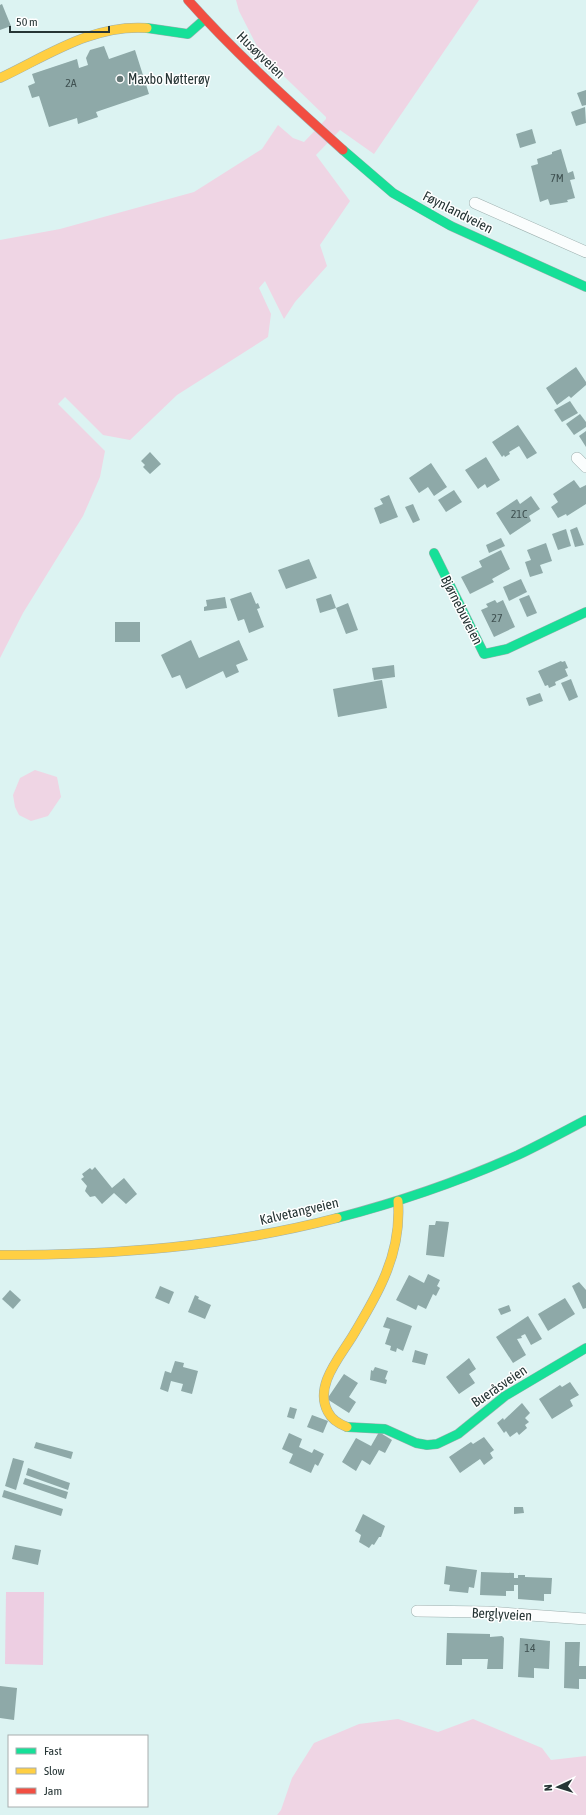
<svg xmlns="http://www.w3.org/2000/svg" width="586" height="1815" font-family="'Asap Condensed',sans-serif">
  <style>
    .green { fill: #edcee2 }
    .water { fill: #efd5e4 }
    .building { fill: #8ea9a8 }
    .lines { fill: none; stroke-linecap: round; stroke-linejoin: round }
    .street-casing { stroke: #9dafae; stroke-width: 12 }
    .fast-casing { stroke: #9dafae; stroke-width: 10 }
    .slow-casing { stroke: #9dafae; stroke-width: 10 }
    .jam-casing { stroke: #9dafae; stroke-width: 10 }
    .street { stroke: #fafdfd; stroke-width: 11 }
    .fast { stroke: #16e098; stroke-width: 9 }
    .slow { stroke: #ffcf43; stroke-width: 9 }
    .jam { stroke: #f24e42; stroke-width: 9 }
    .poi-dot { fill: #667877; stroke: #fff; stroke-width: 1.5 }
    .labels { text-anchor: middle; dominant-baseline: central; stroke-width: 3; stroke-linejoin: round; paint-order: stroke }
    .number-label { font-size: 12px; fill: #405252 }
    .street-label { font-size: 14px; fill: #263535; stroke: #fff }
    .poi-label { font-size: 14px; fill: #263535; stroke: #fff; text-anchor: start }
  </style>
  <rect width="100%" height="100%" fill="#dcf3f2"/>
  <!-- green -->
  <polygon class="green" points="6,1592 44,1592 43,1665 5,1664"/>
  <!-- water -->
  <g class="water">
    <polygon points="236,0 479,0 374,154 340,130 316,155 350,201 320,245 327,266 295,302 284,319 265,281 259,288 271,314 268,337 177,395 130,440 103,435 65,397 58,404 105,451 100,477 83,516 23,613 0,658 0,240 60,229 194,192 262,149 278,125 293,138 304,142 326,119 326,117 261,54 239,11"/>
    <polygon points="35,770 57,777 61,797 48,816 31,821 19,815 15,807 13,795 20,778"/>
    <polygon points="398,1719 438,1732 473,1719 542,1748 551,1760 586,1756 586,1815 277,1815 281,1810 292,1778 314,1743 359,1724"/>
  </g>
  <!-- building -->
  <g class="building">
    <polygon points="2,4 11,26 0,30 0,5"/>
    <polygon points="104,46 109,59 135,50 149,94 96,112 98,117 78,124 77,118 49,127 39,96 32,98 28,86 35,83 32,74 77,59 79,68 88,65 86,58 90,50"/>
    <polygon points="586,90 586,105 582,106 577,93"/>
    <polygon points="585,107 586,123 576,126 571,112"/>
    <polygon points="532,129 536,143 520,148 516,134"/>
    <polygon points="561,149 568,173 573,171 575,179 570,180 575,198 567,200 568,202 550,205 548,199 540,202 531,166 538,164 537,159 552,154 552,152"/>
    <polygon points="576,367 586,382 586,385 571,398 569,396 557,405 546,388"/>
    <polygon points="570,401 578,413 562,422 554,410"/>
    <polygon points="580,414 586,422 586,427 574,435 566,424"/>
    <polygon points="518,425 537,453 527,459 519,446 509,452 510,454 505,457 504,455 502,457 492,442"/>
    <polygon points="586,431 586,447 579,436"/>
    <polygon points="150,452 161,464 150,474 143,467 145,465 141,461"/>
    <polygon points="486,457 500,480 487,488 485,484 478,489 465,470"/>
    <polygon points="431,463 447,487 434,496 428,487 419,493 409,478"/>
    <polygon points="574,480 580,488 586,485 586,504 567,516 566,514 558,518 551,507 558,502 553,494"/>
    <polygon points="454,490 462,502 446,512 438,500"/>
    <polygon points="389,495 398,517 380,524 374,508 383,504 380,499"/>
    <polygon points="531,496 540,509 529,516 531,521 510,535 496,513 517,499 520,504"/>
    <polygon points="413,504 420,520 413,523 405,507"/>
    <polygon points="577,527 584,545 575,547 570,530"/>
    <polygon points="566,529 571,546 558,550 552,534"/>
    <polygon points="501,538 505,546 489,553 486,545"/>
    <polygon points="546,543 552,561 540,565 543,573 530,577 525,562 531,560 527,550"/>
    <polygon points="501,550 510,569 492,579 494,582 470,594 461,577 482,567 479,561"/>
    <polygon points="309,559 317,578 286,589 278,570"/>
    <polygon points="521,579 527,592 509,601 503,587"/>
    <polygon points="251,592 256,604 258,603 260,608 257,609 264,627 249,633 244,619 238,621 230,599"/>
    <polygon points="331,594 336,608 320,613 316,599"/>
    <polygon points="529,595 537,613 527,617 519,599"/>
    <polygon points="225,597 227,608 204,611 204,607 207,606 206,600"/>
    <polygon points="495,600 497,603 503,600 515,627 494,637 481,610 488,607 486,604"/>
    <polygon points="348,603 358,630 346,634 336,608"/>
    <rect x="115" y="622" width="25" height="20"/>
    <polygon points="191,640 199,658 239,640 248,660 236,665 239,672 226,678 223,671 186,689 180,675 172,678 161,655"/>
    <polygon points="561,661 562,662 565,661 568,668 565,669 568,676 555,682 556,685 549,688 548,685 545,686 538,671"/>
    <polygon points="394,665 395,677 374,680 372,668"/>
    <polygon points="571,679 578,697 569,701 561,683"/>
    <polygon points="382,680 387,708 338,717 333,689"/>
    <polygon points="540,693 543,701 529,706 526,698"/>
    <polygon points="95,1167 112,1188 124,1178 137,1194 126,1204 114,1193 102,1204 95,1196 90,1197 85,1191 87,1186 81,1179 84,1177 82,1174 90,1168 92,1170"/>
    <polygon points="436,1221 449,1222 444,1257 426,1255 429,1225 435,1225"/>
    <polygon points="428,1274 440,1280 437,1286 440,1288 436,1296 433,1294 426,1309 418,1305 416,1310 396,1300 409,1275 424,1283"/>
    <polygon points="579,1282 586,1290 586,1308 583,1309 572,1286"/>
    <polygon points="160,1286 174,1292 169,1304 155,1298"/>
    <polygon points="10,1290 21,1300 13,1309 2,1299"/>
    <polygon points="195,1295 199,1297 198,1299 211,1305 205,1319 188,1312"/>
    <polygon points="565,1298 575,1314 548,1331 538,1314"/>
    <polygon points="509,1305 511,1311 501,1315 498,1309"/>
    <polygon points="528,1316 542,1339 531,1345 525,1334 521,1336 522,1338 517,1339 526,1355 513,1363 496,1337"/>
    <polygon points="387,1317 412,1326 403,1351 397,1348 396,1352 390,1350 391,1346 385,1344 390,1329 383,1327"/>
    <polygon points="415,1350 428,1354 425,1365 412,1362"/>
    <polygon points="469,1358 476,1369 469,1374 475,1383 459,1394 446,1377"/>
    <polygon points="175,1361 184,1363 183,1367 198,1371 192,1394 181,1391 183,1384 171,1381 168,1392 160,1389 165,1371 171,1373"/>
    <polygon points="375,1367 388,1371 385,1379 387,1380 386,1384 370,1380 371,1370 373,1371"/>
    <polygon points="344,1374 358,1383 349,1397 356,1402 349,1413 327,1399"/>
    <polygon points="570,1382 579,1395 570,1400 573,1406 552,1419 539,1399 560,1385 562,1387"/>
    <polygon points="522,1403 530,1413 525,1418 529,1422 525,1425 527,1428 519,1435 517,1432 510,1437 506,1431 504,1433 497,1423 503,1418 504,1420"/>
    <polygon points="290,1407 297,1409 294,1419 287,1417"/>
    <polygon points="312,1415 328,1421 323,1433 307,1427"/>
    <polygon points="379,1432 392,1440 385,1453 379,1450 370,1465 362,1460 356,1471 342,1462 356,1438 371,1446"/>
    <polygon points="289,1433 302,1439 299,1447 312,1453 314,1449 324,1454 318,1466 315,1464 311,1473 289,1463 293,1454 282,1449"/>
    <polygon points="484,1437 494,1450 490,1453 493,1458 484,1465 480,1459 460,1473 449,1457 471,1442 473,1444"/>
    <polygon points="36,1442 73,1452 71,1459 34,1448"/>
    <polygon points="13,1458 24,1461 16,1490 5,1486"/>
    <polygon points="28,1468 70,1483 68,1490 26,1475"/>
    <polygon points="25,1478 68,1492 66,1499 23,1484"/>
    <polygon points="4,1490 63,1509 61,1516 2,1497"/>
    <polygon points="514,1507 523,1507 524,1513 514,1514"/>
    <polygon points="363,1514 385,1526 381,1537 379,1537 374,1545 372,1544 369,1548 359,1542 361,1535 355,1531"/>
    <polygon points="15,1545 41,1550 38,1565 12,1559"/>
    <polygon points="446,1566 477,1570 474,1588 469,1587 468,1593 449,1591 450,1585 444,1584"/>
    <polygon points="481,1572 514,1573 514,1578 518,1578 518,1575 525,1575 525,1577 552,1578 551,1594 544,1594 544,1601 518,1599 518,1585 514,1585 514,1591 506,1591 506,1596 480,1595"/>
    <polygon points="447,1633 490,1634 490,1637 502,1636 504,1638 503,1669 487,1669 488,1659 462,1659 462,1665 446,1665"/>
    <polygon points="520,1638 550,1641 549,1669 534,1668 534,1678 518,1677"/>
    <polygon points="565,1642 580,1642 579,1666 586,1666 586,1679 579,1679 579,1689 564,1688"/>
    <polygon points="0,1686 17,1688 14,1720 0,1718"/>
  </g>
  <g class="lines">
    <defs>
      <g id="street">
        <polyline points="475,203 586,252"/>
        <polyline points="577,458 586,467"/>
        <polyline points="417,1611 487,1612 586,1619"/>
      </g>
      <g id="fast">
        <polyline points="147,28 188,34 205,19"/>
        <polyline points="343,150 393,193 451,226 586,287"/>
        <polyline points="434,553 484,654 507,649 586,612"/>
        <path d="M337,1218c62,-16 123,-37 181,-63 23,-11 45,-23 68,-35"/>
        <polyline points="347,1427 385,1429 416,1443 427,1445 437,1444 458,1434 505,1396 586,1348"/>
      </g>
      <g id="slow">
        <path d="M0,78c47,-22 92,-54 147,-50"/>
        <path d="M0,1255c115,0 225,-8 337,-37"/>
        <path d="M347,1427c-8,-3 -15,-7 -19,-15 -15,-27 14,-57 27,-80 10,-17 21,-35 29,-54 11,-25 16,-50 14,-77"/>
      </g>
      <path id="jam" d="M188,0c48,54 102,102 155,150"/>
    </defs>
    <!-- street casing -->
    <use href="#street" class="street-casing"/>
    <!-- fast casing -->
    <use href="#fast" class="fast-casing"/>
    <!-- slow casing -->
    <use href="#slow" class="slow-casing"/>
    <!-- jam casing -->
    <use href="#jam" class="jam-casing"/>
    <!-- street -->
    <use href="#street" class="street"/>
    <!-- fast -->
    <use href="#fast" class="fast"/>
    <!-- slow -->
    <use href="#slow" class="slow"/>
    <!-- jam -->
    <use href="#jam" class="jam"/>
  </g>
  <!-- markers -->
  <circle class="poi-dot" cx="120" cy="79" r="4"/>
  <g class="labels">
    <!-- number labels -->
    <g class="number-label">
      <text x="71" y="83">2A</text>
      <text x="557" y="178">7M</text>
      <text x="519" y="514">21C</text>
      <text x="497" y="618">27</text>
      <text x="530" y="1648">14</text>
    </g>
    <!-- street labels -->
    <g class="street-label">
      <text transform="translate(261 55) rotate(44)">Husøyveien</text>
      <text transform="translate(458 212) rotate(27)">Føynlandveien</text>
      <text transform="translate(462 610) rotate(63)">Bjørnebuveien</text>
      <text transform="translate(299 1211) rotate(-13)">Kalvetangveien</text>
      <text transform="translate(499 1386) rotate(-34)">Bueråsveien</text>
      <text transform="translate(502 1614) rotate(3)">Berglyveien</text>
    </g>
    <!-- poi labels -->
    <g class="poi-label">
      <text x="128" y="79">Maxbo Nøtterøy</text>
    </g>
  </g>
  <!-- legend -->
  <rect x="8" y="1735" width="140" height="72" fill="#ffffff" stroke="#a8aeae"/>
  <rect x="16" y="1748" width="20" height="6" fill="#16e098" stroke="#a8aeae"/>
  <text x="44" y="1755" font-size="12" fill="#263535">Fast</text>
  <rect x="16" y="1768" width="20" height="6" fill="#ffcf43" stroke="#a8aeae"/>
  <text x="44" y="1775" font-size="12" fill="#263535">Slow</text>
  <rect x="16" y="1788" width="20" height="6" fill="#f24e42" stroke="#a8aeae"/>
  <text x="44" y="1795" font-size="12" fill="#263535">Jam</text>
  <!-- north arrow -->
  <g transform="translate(558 1787) rotate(266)" stroke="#ffffff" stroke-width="3" paint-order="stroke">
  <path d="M0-3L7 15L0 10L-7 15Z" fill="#263535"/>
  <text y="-6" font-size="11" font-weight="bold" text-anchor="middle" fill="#263535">N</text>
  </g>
  <!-- scale -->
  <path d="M10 26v6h99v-6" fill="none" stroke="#263535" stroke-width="2"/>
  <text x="16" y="26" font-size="12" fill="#263535" stroke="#ffffff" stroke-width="3" paint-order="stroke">50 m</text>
</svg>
